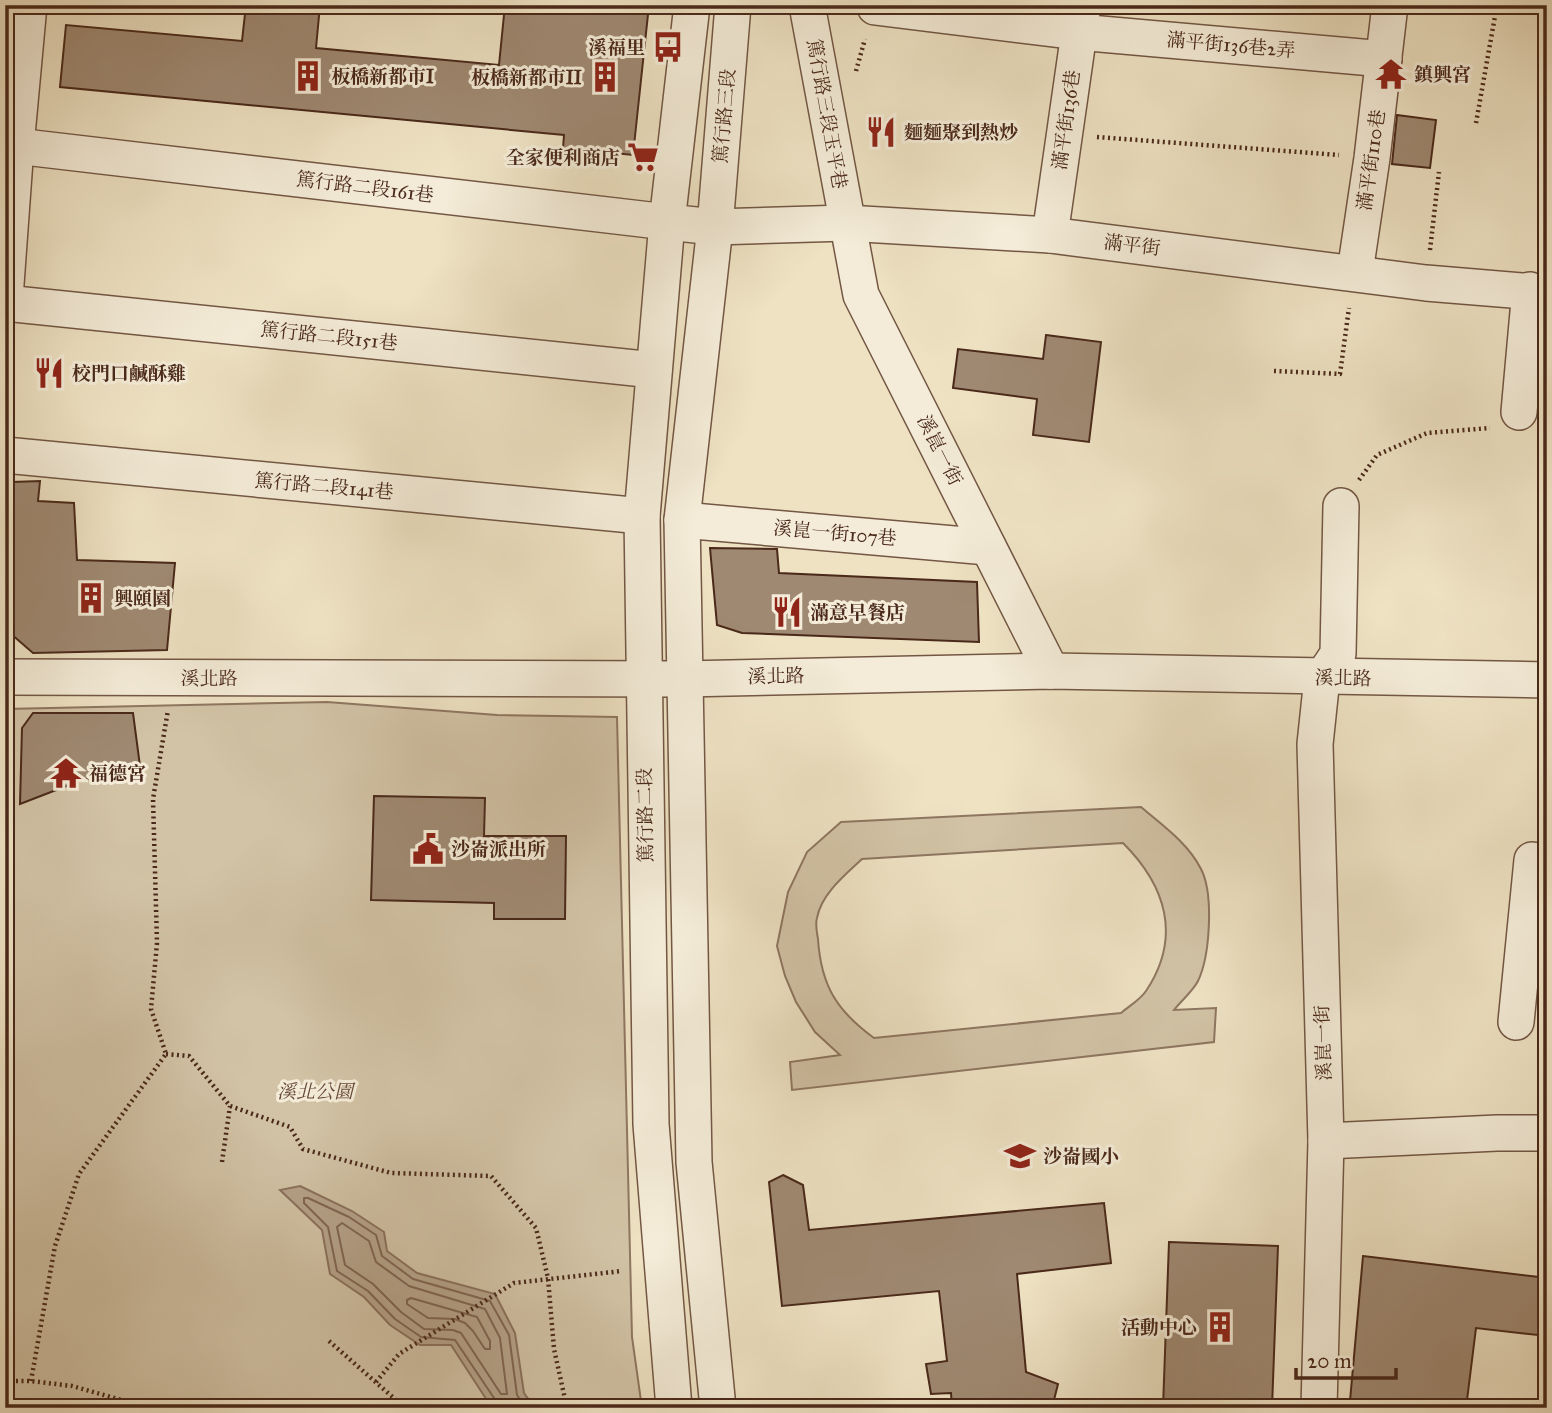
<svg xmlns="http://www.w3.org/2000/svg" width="1552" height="1413" font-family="'IM FELL Great Primer','Noto Serif TC',serif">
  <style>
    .green { fill: #d2c3a6; stroke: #8e7660; stroke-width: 2; fill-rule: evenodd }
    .water { fill: #b6a38a; stroke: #8b725d; stroke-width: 2 }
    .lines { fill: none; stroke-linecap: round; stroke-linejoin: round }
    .shore { stroke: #806652; stroke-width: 2 }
    .building { fill: #9f8972; stroke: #4a291a; stroke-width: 2 }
    .minor-casing { stroke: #735744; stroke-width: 38 }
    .path { stroke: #4a291a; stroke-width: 4.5; stroke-dasharray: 2 3.5; stroke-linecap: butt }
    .minor { stroke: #f4ecd8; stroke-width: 35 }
    .labels { text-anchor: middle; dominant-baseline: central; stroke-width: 6; stroke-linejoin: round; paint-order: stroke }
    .street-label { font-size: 19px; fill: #4a291a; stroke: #f4ecd8 }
    .poi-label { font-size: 19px; font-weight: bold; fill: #4a291a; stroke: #f4ecd8; text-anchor: start }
    .park-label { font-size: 19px; font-style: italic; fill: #654836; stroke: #f4ecd8 }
  </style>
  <rect width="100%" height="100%" fill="#eee2c3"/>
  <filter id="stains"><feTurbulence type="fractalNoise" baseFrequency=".00286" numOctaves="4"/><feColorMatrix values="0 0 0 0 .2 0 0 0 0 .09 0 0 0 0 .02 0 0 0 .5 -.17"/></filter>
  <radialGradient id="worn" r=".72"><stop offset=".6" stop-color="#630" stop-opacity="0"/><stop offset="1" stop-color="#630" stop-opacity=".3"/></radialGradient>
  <!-- green -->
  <g class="green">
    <polygon points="327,702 497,715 617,717 632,1337 642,1408 5,1408 5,709"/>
    <path d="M1141,807c21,18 47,36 60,62 13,25 9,87 -3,112 -5,10 -17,20 -24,29l42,-2 -2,34 -422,48 -2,-28 50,-7 -25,-23 -19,-30 -11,-26 -8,-30 11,-54 19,-40 34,-30zM1123,843c43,43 59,94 23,148 -6,9 -17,15 -25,22l-247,25c-37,-27 -53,-52 -56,-99 -1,-6 -3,-15 -1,-21 4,-24 29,-44 45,-59z"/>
  </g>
  <!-- water -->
  <polygon class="water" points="300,1186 352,1211 384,1232 387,1251 417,1273 495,1294 515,1333 524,1393 535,1408 492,1408 451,1345 420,1345 390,1325 364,1297 330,1274 322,1230 280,1190"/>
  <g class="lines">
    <!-- shore -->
    <g class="shore">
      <polygon points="342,1223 369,1241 376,1262 409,1286 485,1309 500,1338 507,1394 501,1394 461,1333 453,1330 424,1329 401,1312 373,1284 345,1265 337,1227"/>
      <polygon points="411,1298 477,1317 490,1341 490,1349 485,1349 473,1331 465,1323 455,1319 428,1318 407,1304 407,1300"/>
      <polyline points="497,1408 496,1401 455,1340 421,1337 395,1319 368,1291 337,1271 328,1227 304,1203 304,1198 308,1198 349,1217 376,1235 382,1256 413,1279 490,1301 509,1335 517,1395 526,1408"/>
    </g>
  </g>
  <!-- building -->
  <g class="building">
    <polygon points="246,5 320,5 316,48 499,65 505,5 649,5 633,155 563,148 564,135 60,87 66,25 242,41"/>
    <polygon points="1397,115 1436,120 1430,168 1392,164"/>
    <polygon points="1046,335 1101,342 1089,442 1033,435 1037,399 953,388 958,349 1043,359"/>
    <polygon points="40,481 38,501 74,503 77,560 175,563 167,650 33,653 10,633 12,482"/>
    <polygon points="710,548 777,549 779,573 977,582 979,642 742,633 717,625"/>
    <polygon points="33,713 133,713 140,766 82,780 20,804 22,728"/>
    <polygon points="374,796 485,798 484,836 566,836 565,919 494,919 494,903 371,900"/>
    <polygon points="783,1175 803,1185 809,1230 1104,1203 1111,1263 1017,1274 1026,1372 1058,1384 1054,1400 1042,1408 952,1408 951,1393 931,1394 926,1364 947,1361 939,1291 782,1306 769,1182"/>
    <polygon points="1169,1242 1278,1246 1272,1408 1163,1408"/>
    <polygon points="1363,1256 1547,1278 1547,1336 1476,1328 1466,1408 1427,1408 1350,1401"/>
  </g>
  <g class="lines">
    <defs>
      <g id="minor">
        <polyline points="807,5 861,295 1051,671"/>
        <polyline points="875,7 1078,32 1384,59"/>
        <polyline points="16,146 667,222 715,227 846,223 1050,235 1426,283 1547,293"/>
        <polyline points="1050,235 1083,5"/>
        <polyline points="1355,272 1372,158 1390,5"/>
        <polyline points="5,298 16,146 29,5"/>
        <polyline points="5,303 654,370"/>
        <polyline points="1519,412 1530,290"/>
        <polyline points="5,455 642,516"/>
        <polyline points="682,520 988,547"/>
        <polyline points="5,677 684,679 1051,671 1547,680"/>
        <polyline points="1516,1022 1532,860 1547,862"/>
        <polyline points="1326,1141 1497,1133 1547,1133"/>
        <polyline points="674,1408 651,1124 642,516 667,222 692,5"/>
        <polyline points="718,1408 694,1162 682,520 715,227 733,5"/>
        <polyline points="1319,1408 1326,1141 1315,744 1322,678 1338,654 1341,506"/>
      </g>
    </defs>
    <!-- minor casing -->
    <use href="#minor" class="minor-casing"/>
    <!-- path -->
    <g class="path">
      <polyline points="1544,5 1547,6"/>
      <polyline points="856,71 865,39"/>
      <polyline points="1476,123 1497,5"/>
      <polyline points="1097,137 1339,155"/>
      <polyline points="1430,250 1439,172"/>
      <polyline points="1274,371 1340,374 1349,308"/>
      <polyline points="1359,480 1377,455 1427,433 1490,428"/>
      <polyline points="166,1054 189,1056 230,1106 290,1127 303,1149 391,1173 491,1176 536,1228 548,1278 554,1349 567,1408"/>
      <polyline points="222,1162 230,1106"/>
      <polyline points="329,1341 405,1408"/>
      <polyline points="5,1381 31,1381 72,1386 150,1408"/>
      <polyline points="31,1381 55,1246 79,1174 166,1054 151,1009 157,943 153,799 168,710"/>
      <polyline points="376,1382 399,1354 514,1283 622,1271"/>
    </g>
    <!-- minor -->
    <use href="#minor" class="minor"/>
  </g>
  <!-- icons -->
  <defs>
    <symbol id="bus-bare" viewBox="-9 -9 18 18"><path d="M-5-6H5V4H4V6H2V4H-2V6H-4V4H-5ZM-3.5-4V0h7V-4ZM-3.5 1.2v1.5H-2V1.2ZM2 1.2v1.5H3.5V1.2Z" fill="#8f2418" stroke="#f4ecd8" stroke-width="2.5" paint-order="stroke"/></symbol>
    <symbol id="temple-bare" viewBox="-9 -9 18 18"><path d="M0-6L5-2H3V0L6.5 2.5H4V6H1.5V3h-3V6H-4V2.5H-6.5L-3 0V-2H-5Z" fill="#8f2418" stroke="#f4ecd8" stroke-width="2.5" paint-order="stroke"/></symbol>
    <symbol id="building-bare" viewBox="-9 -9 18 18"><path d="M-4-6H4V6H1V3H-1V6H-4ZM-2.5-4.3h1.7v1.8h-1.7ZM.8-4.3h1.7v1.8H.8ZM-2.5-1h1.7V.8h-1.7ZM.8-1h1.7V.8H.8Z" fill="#8f2418" stroke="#f4ecd8" stroke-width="2.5" paint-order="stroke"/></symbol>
    <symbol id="restaurant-bare" viewBox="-9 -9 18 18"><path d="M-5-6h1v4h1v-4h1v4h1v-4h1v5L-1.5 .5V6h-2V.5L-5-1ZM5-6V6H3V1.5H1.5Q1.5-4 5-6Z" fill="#8f2418" stroke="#f4ecd8" stroke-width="2.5" paint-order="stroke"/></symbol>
    <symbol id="supermarket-bare" viewBox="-9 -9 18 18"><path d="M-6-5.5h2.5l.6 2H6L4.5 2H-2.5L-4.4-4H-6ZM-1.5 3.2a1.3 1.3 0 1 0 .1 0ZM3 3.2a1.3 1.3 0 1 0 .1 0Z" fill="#8f2418" stroke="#f4ecd8" stroke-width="2.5" paint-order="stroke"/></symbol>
    <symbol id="civic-bare" viewBox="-9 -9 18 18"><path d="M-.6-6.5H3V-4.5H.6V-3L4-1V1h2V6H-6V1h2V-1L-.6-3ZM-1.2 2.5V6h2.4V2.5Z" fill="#8f2418" stroke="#f4ecd8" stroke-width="2.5" paint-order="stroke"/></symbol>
    <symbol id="school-bare" viewBox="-9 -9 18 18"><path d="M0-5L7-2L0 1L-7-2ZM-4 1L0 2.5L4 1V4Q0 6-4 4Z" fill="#8f2418" stroke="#f4ecd8" stroke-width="2.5" paint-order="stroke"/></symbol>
  </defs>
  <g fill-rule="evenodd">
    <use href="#bus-bare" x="646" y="25" width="44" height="44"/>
    <use href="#temple-bare" x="1369" y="52" width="44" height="44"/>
    <use href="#building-bare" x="286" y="54" width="44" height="44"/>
    <use href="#building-bare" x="583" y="55" width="44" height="44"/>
    <use href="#restaurant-bare" x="859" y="110" width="44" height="44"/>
    <use href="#supermarket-bare" x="621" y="135" width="44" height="44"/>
    <use href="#restaurant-bare" x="27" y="351" width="44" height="44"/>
    <use href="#building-bare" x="69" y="576" width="44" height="44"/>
    <use href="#restaurant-bare" x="765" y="590" width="44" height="44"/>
    <use href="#temple-bare" x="44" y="751" width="44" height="44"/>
    <use href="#civic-bare" x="406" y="827" width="44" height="44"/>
    <use href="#school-bare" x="998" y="1134" width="44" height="44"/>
    <use href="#building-bare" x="1198" y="1305" width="44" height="44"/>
  </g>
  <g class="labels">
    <!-- street labels -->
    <g class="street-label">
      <text transform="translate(1231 45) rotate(5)">滿平街136巷2弄</text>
      <text transform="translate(827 114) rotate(80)">篤行路三段玉平巷</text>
      <text transform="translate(724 116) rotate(-85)">篤行路三段</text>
      <text transform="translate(1066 120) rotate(-82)">滿平街136巷</text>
      <text transform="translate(1371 160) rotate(-82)">滿平街110巷</text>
      <text transform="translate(365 187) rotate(7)">篤行路二段161巷</text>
      <text transform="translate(1132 245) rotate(7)">滿平街</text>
      <text transform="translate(329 336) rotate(6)">篤行路二段151巷</text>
      <text transform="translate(940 450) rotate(63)">溪崑一街</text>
      <text transform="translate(324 486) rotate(5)">篤行路二段141巷</text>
      <text transform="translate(835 533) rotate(5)">溪崑一街107巷</text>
      <text transform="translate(776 676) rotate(-1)">溪北路</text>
      <text x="209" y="678">溪北路</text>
      <text transform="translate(1343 678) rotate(1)">溪北路</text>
      <text transform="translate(645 815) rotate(-91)">篤行路二段</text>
      <text transform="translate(1323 1043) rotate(-92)">溪崑一街</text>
    </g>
    <!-- poi labels -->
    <g class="poi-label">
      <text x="645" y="47" text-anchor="end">溪福里</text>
      <text x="1414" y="74">鎮興宮</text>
      <text x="331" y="76">板橋新都市I</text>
      <text x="582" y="77" text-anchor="end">板橋新都市II</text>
      <text x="904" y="132">麵麵聚到熱炒</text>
      <text x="620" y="157" text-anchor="end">全家便利商店</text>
      <text x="72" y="373">校門口鹹酥雞</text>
      <text x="114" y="598">興頤園</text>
      <text x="810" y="612">滿意早餐店</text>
      <text x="89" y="773">福德宮</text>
      <text x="451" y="849">沙崙派出所</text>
      <text x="1043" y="1156">沙崙國小</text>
      <text x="1197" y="1327" text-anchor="end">活動中心</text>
    </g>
    <!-- park labels -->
    <g class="park-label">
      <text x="315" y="1091">溪北公園</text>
    </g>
  </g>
  <!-- margin -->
  <rect width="1552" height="1413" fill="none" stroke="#eee2c3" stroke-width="28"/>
  <rect x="7" y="7" width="1538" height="1399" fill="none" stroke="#4a291a" stroke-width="3.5"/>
  <rect x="14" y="14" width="1524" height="1385" fill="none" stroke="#4a291a" stroke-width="2"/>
  <!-- scale -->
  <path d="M1296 1368v10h100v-10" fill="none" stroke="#4a291a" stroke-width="3.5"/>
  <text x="1307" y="1368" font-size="21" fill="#4a291a" stroke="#f4ecd8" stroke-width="5" paint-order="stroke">20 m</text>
  <rect width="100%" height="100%" filter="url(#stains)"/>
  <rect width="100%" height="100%" fill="url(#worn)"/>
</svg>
